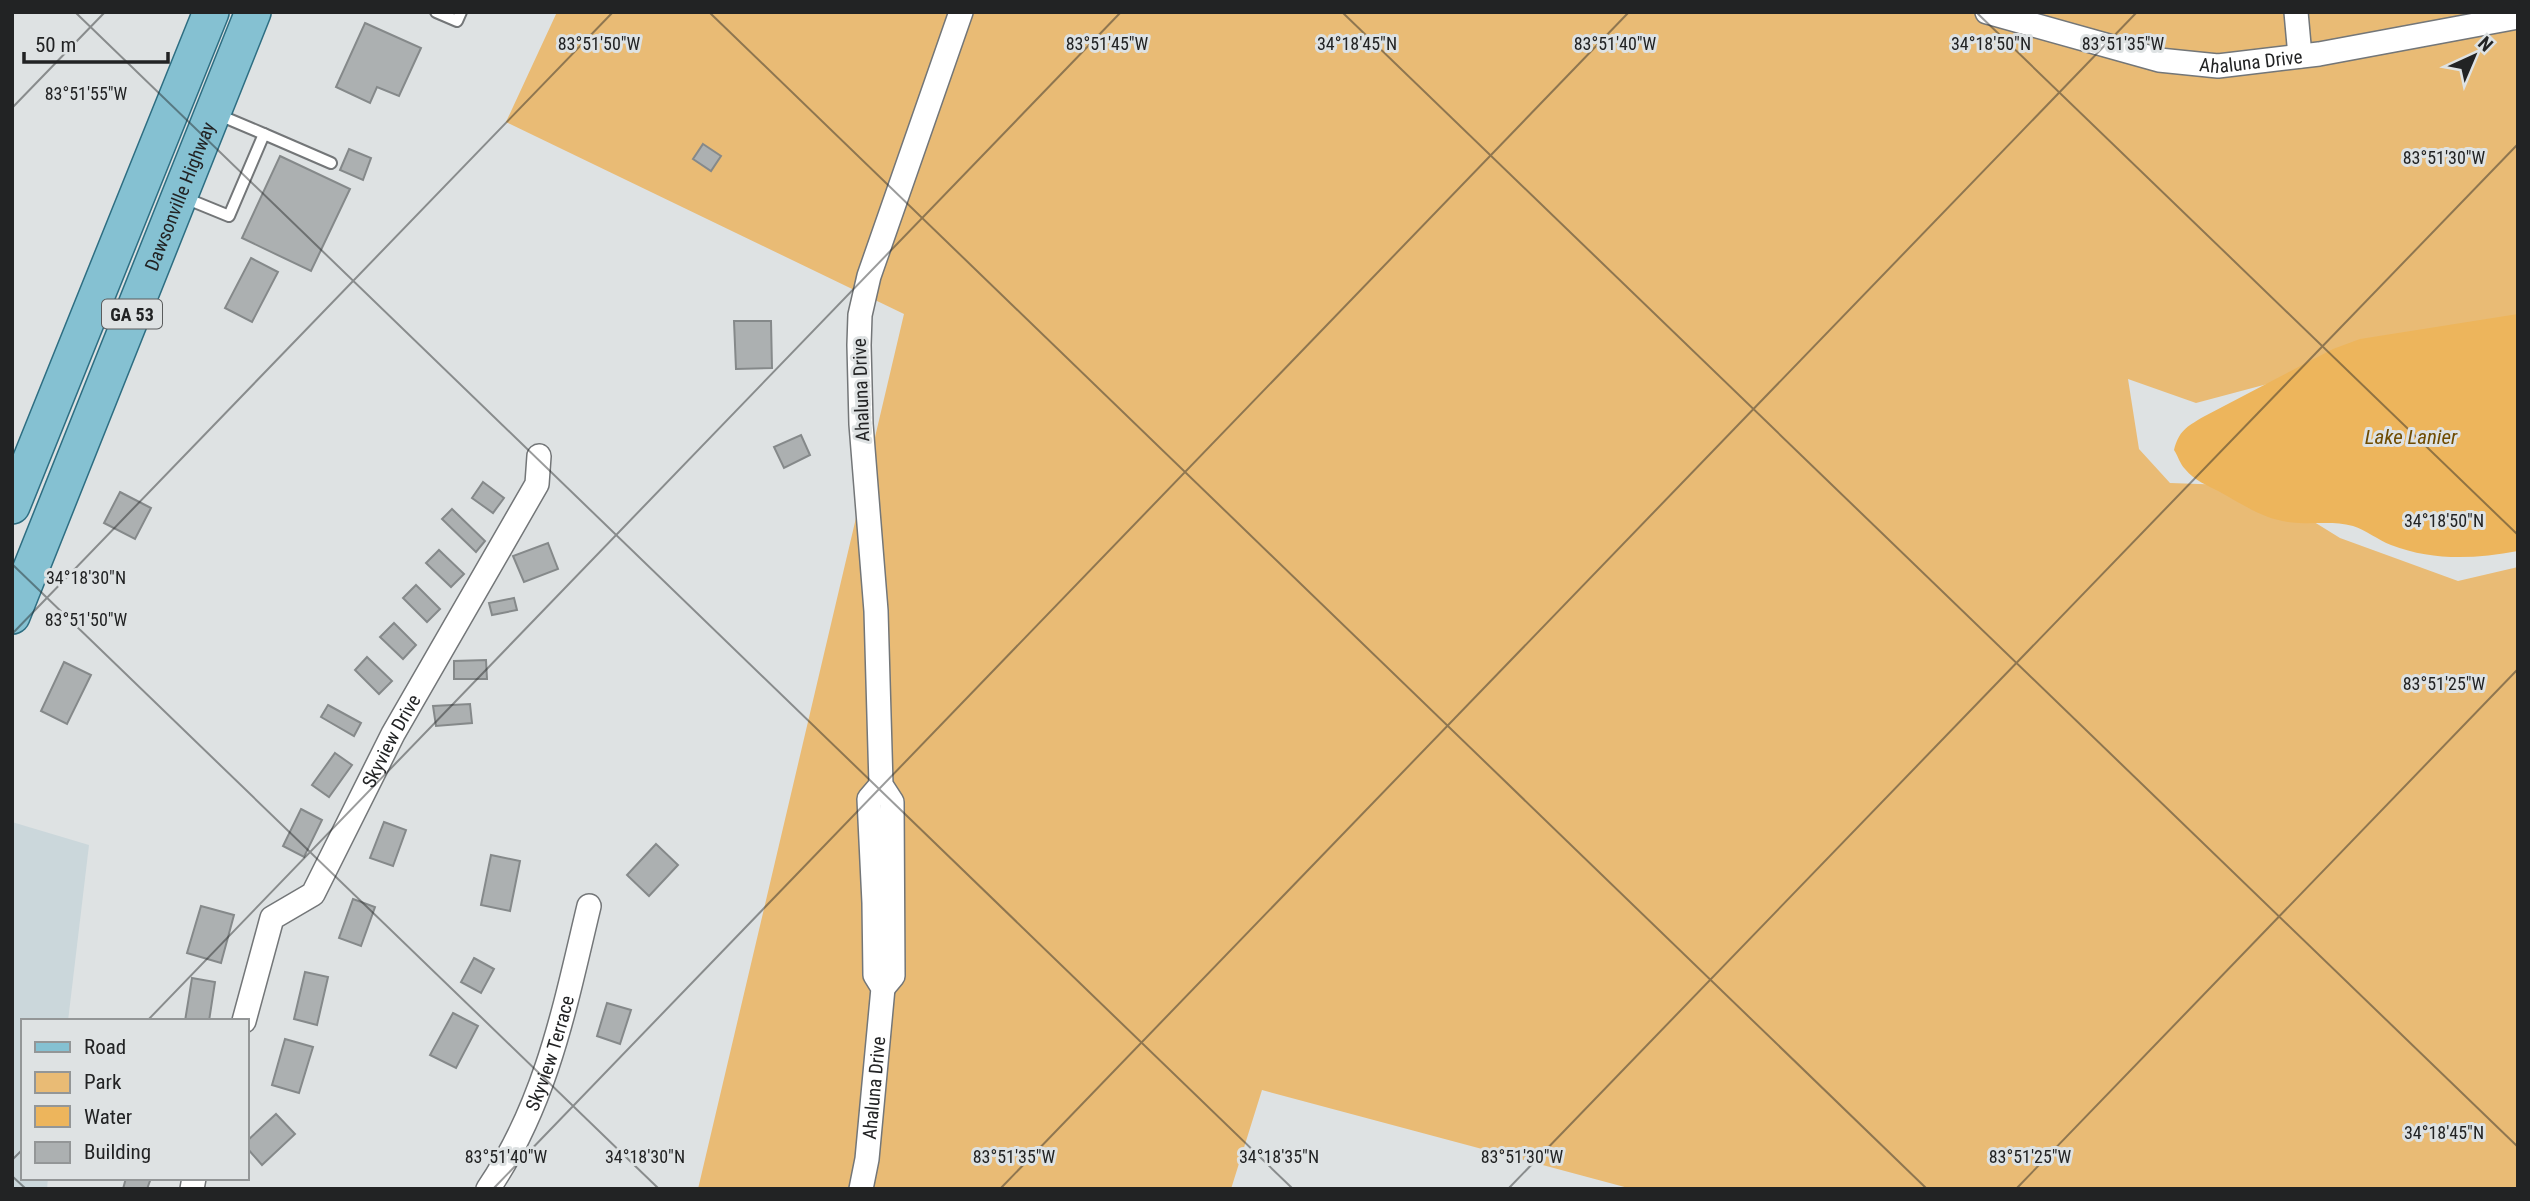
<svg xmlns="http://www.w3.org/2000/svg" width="2530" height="1201" font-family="'Roboto Condensed',sans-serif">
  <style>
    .built { fill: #cbd7db }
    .green { fill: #e9bb75 }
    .water { fill: #edb55c }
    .building { fill: #acb0b1; stroke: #85898a; stroke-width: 2 }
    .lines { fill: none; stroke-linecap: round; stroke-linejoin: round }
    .lane-casing { stroke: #737678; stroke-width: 14 }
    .street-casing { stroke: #737678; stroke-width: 26 }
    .primary-casing { stroke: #2e6e82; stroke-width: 38 }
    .lane { stroke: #fff; stroke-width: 10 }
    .street { stroke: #fff; stroke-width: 23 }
    .primary { stroke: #85c1d2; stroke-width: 35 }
    .ticks { fill: none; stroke: #222324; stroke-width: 2; stroke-opacity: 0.45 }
    .labels { text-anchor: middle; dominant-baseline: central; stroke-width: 6; stroke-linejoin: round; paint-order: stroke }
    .shield { fill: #dee2e3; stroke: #5a5c5d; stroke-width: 2 }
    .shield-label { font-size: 18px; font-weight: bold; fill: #222324 }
    .street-label { font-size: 19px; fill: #222324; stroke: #dee2e3 }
    .water-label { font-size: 21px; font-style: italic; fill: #6f4b00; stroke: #dee2e3 }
    .ticks-label { font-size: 18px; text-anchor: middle; fill: #222324; stroke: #dee2e3; stroke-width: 6; stroke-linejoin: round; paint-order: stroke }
  </style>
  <rect width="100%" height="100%" fill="#dee2e3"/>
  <!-- built -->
  <polygon class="built" points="12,822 89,845 68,1021 23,1021 23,1178 48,1178 47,1189 12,1189"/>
  <!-- green -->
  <polygon class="green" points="557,12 2518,12 2518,317 2196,403 2128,379 2139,449 2170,483 2256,486 2340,538 2458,581 2518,567 2518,1189 1632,1189 1262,1090 1231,1189 698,1189 904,314 506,122"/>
  <!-- water -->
  <path class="water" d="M2518,314v237c-44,8 -85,10 -127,-6 -13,-5 -25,-15 -38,-19 -19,-5 -35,-2 -54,-3 -31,-1 -52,-16 -79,-31 -13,-7 -25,-11 -35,-23 -5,-5 -7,-13 -11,-19 5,-19 12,-23 29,-33l130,-68 27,-10z"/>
  <!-- building -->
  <g class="building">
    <polygon points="365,23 421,48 399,96 377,87 370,103 336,87"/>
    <polygon points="703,144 721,156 711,171 693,159"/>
    <polygon points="349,149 371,158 363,180 340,170"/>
    <polygon points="280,156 350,189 311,271 242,238"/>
    <polygon points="251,258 278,272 252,322 225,308"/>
    <polygon points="734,321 771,321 772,368 736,369"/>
    <polygon points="801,435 810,455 784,468 774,447"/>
    <polygon points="483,482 504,498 493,513 472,498"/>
    <polygon points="120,492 151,508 135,539 104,523"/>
    <polygon points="452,509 485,541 476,552 442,519"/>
    <polygon points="548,543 558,569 524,582 513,556"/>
    <polygon points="439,550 464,574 451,587 426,563"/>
    <polygon points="416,585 440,609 427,622 403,598"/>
    <polygon points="514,598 517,610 492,615 489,603"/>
    <polygon points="394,623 416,645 403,659 380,637"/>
    <polygon points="367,657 392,681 379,694 355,670"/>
    <polygon points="486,660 487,679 454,679 454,661"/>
    <polygon points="64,662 91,675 67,724 41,711"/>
    <polygon points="470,704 472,723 436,726 433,706"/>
    <polygon points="328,705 361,723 354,736 321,717"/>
    <polygon points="335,753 352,765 329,797 312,785"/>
    <polygon points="301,809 322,820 304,857 283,846"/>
    <polygon points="384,822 406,830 393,866 370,858"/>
    <polygon points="656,844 678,865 649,896 627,875"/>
    <polygon points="491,855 520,861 510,911 481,905"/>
    <polygon points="353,899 375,907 361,946 339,938"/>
    <polygon points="201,906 234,915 221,963 187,953"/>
    <polygon points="474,958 494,969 481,993 461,982"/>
    <polygon points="305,972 328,977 317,1025 294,1019"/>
    <polygon points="192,978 215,982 209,1021 185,1021"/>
    <polygon points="607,1003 631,1010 620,1044 597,1036"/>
    <polygon points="453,1013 478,1026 456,1068 430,1055"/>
    <polygon points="285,1039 313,1047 299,1093 272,1085"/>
    <polygon points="276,1114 295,1134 262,1165 247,1148 247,1141"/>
    <polygon points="126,1178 151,1178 147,1189 123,1189"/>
  </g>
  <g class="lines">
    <defs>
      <g id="lane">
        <polyline points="436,12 457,21 461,12"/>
        <polyline points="219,115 264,134"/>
        <polyline points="185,198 229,216 264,134 331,163"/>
      </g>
      <g id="street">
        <path id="s1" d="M1987,12l172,48 59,6 101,-12 199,-37"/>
        <polyline points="2296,12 2300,56"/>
        <polyline points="883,988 893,976 892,802 881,785 876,611 861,424 859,345 860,315 869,276 961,12"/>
        <path id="s2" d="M244,1021l28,-103 41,-24 80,-160 144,-250 2,-28"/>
        <polyline points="192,1189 194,1178"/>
        <path id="s3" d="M488,1189c59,-87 77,-183 101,-283"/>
        <path id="s4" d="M861,1189l6,-30 16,-171 -8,-13 -1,-72 -5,-104 12,-14"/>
      </g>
      <g id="primary">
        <polyline points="12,506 211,12"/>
        <path id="s5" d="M12,616l241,-604"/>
      </g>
    </defs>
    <!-- lane casing -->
    <use href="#lane" class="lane-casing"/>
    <!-- street casing -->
    <use href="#street" class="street-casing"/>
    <!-- primary casing -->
    <use href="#primary" class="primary-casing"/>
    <!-- lane -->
    <use href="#lane" class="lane"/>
    <!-- street -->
    <use href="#street" class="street"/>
    <!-- primary -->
    <use href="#primary" class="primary"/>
  </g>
  <!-- ticks -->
  <path class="ticks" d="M75,12l1218,1177M709,12l1218,1177M1342,12l1176,1135M1976,12l542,523M12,108l93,-96M12,564l647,625M12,634l601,-622M147,1021l974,-1009M12,1160l11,-11M12,1176l14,13M493,1189l1136,-1177M1000,1189l1137,-1177M1508,1189l1010,-1045M2016,1189l502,-520"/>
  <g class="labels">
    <!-- shield labels -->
    <rect class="shield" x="102" y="299.5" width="60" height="29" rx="5"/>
    <g class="shield-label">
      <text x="132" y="314">GA 53</text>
    </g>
    <!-- street labels -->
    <g class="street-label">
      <text stroke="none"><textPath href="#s1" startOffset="271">Ahaluna Drive</textPath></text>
      <text stroke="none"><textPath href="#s5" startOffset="452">Dawsonville Highway</textPath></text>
      <text transform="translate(861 390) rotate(-92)">Ahaluna Drive</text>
      <text stroke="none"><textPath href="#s2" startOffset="326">Skyview Drive</textPath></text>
      <text stroke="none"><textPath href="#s3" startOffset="150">Skyview Terrace</textPath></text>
      <text stroke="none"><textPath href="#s4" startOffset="102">Ahaluna Drive</textPath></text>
    </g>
    <!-- water labels -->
    <g class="water-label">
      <text x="2411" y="437">Lake Lanier</text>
    </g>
  </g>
  <g class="ticks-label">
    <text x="1357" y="50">34°18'45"N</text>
    <text x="1991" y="50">34°18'50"N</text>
    <text x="599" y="50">83°51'50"W</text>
    <text x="1107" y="50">83°51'45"W</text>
    <text x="1615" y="50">83°51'40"W</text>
    <text x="2123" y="50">83°51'35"W</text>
    <text x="86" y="100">83°51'55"W</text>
    <text x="2444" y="164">83°51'30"W</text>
    <text x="2444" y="527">34°18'50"N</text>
    <text x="86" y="584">34°18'30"N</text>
    <text x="86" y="626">83°51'50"W</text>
    <text x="2444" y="690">83°51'25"W</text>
    <text x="2444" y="1139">34°18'45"N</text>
    <text x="506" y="1163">83°51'40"W</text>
    <text x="1014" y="1163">83°51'35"W</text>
    <text x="1522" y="1163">83°51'30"W</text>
    <text x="2030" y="1163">83°51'25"W</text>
    <text x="645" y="1163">34°18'30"N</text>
    <text x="1279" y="1163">34°18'35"N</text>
  </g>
  <!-- border -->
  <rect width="2530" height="1201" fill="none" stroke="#222324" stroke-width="28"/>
  <!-- legend -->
  <rect x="21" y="1019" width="228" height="161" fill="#dee2e3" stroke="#939697" stroke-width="2"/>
  <rect x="35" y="1042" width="35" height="10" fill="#85c1d2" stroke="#939697" stroke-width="2"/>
  <text x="84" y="1054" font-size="21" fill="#222324">Road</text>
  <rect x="35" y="1072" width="35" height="21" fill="#e9bb75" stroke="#939697" stroke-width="2"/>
  <text x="84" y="1089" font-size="21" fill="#222324">Park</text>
  <rect x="35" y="1106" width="35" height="21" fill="#edb55c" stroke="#939697" stroke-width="2"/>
  <text x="84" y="1124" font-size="21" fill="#222324">Water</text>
  <rect x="35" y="1142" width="35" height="21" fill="#acb0b1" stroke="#939697" stroke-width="2"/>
  <text x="84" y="1159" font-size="21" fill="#222324">Building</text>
  <!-- north arrow -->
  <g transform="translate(2474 56) rotate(44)" stroke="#dee2e3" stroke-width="5" paint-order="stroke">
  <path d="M0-5L12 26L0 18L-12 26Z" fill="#222324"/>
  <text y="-10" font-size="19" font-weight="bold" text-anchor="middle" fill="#222324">N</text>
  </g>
  <!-- scale -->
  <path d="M24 52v10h144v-10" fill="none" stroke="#222324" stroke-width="3.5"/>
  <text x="35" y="52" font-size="21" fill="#222324" stroke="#dee2e3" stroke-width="5" paint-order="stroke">50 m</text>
</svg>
